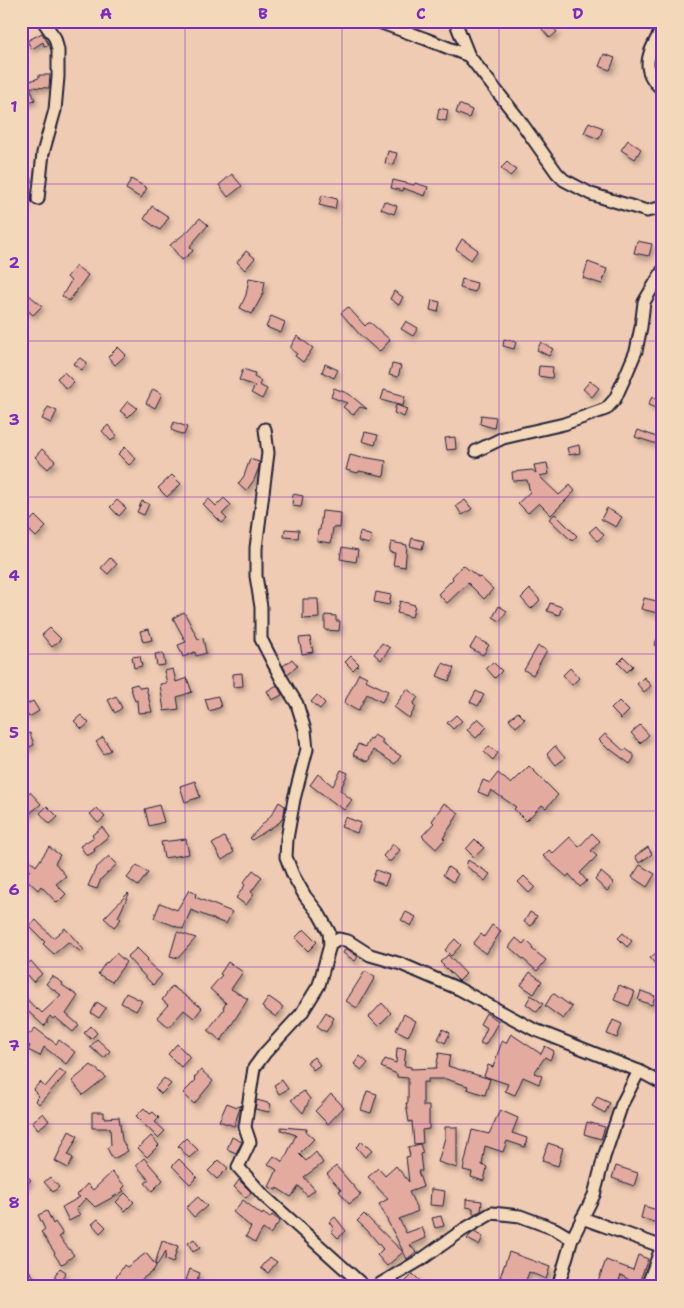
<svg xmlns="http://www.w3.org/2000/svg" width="684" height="1308" font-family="'Shantell Sans',sans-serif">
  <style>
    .building { fill: #e3aaa0; stroke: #22223b; filter: url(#shadow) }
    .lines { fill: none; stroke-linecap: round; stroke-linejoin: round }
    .minor-casing { stroke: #22223b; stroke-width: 15 }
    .minor { stroke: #f4d8ba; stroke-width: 11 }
    .grid { fill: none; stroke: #7b2cbf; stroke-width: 1; stroke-opacity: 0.55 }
    .neatline { fill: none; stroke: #7b2cbf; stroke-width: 2 }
    .grid-label { font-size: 16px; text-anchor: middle; font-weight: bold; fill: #7b2cbf }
  </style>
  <defs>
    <filter id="shadow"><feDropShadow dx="2.5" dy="4" stdDeviation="2.5" flood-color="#0004"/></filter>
  </defs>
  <rect width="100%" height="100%" fill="#f0cbb3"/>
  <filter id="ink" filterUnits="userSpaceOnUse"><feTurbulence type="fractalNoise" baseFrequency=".02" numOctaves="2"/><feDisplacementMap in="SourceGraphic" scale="10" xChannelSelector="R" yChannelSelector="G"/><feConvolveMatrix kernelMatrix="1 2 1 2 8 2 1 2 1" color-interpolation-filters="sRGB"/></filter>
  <g filter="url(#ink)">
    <!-- building -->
    <g class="building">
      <polygon points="548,22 557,32 550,38 541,28"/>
      <polygon points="42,33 49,45 44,46 43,42 32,49 27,41"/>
      <polygon points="604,54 615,58 610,70 599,66"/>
      <polygon points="39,75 50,75 49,88 30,87 35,100 26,103 21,84 39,78"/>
      <polygon points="459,104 472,110 469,118 456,113"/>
      <polygon points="439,108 448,110 446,121 437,119"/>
      <polygon points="589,122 603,128 599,139 584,133"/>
      <polygon points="628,140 641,149 635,159 621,150"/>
      <polygon points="388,151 397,153 394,165 385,163"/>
      <polygon points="507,162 516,170 510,176 501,168"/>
      <polygon points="232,174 242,186 228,197 219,185"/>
      <polygon points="131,179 147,188 141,198 126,189"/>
      <polygon points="393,180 414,185 415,183 428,187 425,196 403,188 403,191 391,188"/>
      <polygon points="21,186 30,188 24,211 21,211"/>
      <polygon points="322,195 337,199 335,209 319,205"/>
      <polygon points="384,201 397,206 394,214 381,209"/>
      <polygon points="152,206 169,217 160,230 144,219"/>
      <polygon points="200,218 208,225 190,246 193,251 182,260 170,245 188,231"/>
      <polygon points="462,239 478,250 471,260 456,249"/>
      <polygon points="637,241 652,244 649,256 634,253"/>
      <polygon points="246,251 255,258 245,270 237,262"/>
      <polygon points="588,262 607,269 602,284 583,278"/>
      <polygon points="76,266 88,275 69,301 62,296 71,281 67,277"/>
      <polygon points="249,278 265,281 263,294 252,314 240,308 246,295"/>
      <polygon points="462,279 477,283 475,292 460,288"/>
      <polygon points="394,291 403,297 399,305 390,299"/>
      <polygon points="29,295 42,306 33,315 21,304"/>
      <polygon points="432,300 440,302 438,312 430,310"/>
      <polygon points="348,307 365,326 368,323 371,323 390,340 379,352 360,335 341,313"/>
      <polygon points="271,316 285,322 281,333 266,327"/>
      <polygon points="406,321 418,328 413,336 401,329"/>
      <polygon points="297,336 313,348 303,362 295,356 297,354 291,349 291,346"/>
      <polygon points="504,339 516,342 514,349 503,346"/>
      <polygon points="541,342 553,349 549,356 537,350"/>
      <polygon points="118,347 126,355 115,365 108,357"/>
      <polygon points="80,358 87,363 82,370 73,364"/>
      <polygon points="325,364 338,370 334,378 322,372"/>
      <polygon points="392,364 401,366 398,377 389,375"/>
      <polygon points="539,366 553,367 552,378 538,376"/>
      <polygon points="243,369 255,373 254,377 261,381 259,385 267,389 262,399 251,393 255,386 239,380"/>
      <polygon points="64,372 74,382 66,389 57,378"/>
      <polygon points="590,381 599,388 592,397 583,389"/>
      <polygon points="334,388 349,394 367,409 360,407 353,415 343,407 347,403 331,397"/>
      <polygon points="153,389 162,394 155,408 146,403"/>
      <polygon points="384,390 405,396 403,406 381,400"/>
      <polygon points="652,397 663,402 663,411 648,405"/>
      <polygon points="128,401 137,408 128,417 120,411"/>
      <polygon points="396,405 407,409 404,417 394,413"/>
      <polygon points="48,407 57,411 51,423 42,419"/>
      <polygon points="481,415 496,417 494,428 480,424"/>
      <polygon points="174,422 187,427 184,435 171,430"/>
      <polygon points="108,425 117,436 111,441 102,431"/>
      <polygon points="638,430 659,438 657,444 635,437"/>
      <polygon points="365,432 378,435 375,445 362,441"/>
      <polygon points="455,437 456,449 447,450 445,438"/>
      <polygon points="579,445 580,453 569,455 567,448"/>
      <polygon points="125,447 136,459 129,465 118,454"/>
      <polygon points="42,449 55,461 48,469 35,457"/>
      <polygon points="350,455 362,458 363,457 386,461 384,476 359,471 358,473 346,470"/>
      <polygon points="250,459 259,462 259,467 254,480 246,491 238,484 244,476"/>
      <polygon points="547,463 549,474 539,476 559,495 570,485 575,491 551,515 539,503 528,513 518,503 530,492 527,480 513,481 512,472 532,470 536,473 534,465"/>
      <polygon points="172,475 181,484 167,497 158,488"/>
      <polygon points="293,494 303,496 301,507 292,506"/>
      <polygon points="224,498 231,505 222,514 227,519 222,523 203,504 209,499 216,506"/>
      <polygon points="117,500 126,508 119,516 110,507"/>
      <polygon points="465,500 472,509 462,515 456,506"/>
      <polygon points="142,501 149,504 144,515 137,512"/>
      <polygon points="607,508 622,517 616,527 601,519"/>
      <polygon points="322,511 341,513 340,528 333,527 331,543 317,541 318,530 320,530"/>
      <polygon points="555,514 577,536 572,541 549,519"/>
      <polygon points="35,516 46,527 36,537 25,526"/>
      <polygon points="596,526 604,535 597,541 589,532"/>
      <polygon points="285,529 299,530 298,538 284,537"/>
      <polygon points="360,532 372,536 369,544 358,541"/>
      <polygon points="412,538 424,541 422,549 410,546"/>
      <polygon points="391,542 407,545 405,567 393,565 395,553 389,552"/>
      <polygon points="342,547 358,550 356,562 340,559"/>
      <polygon points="110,558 117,564 108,574 101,568"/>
      <polygon points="463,565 479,578 480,577 493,589 484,599 468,583 447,603 438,594 453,579 452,577"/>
      <polygon points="530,589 540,600 531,609 521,598"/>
      <polygon points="376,592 391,595 389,605 374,602"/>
      <polygon points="644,598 661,602 658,613 641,609"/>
      <polygon points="303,599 318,599 319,618 303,619"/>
      <polygon points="400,601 415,605 412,617 397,613"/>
      <polygon points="550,603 562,607 559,615 547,611"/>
      <polygon points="499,606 507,611 500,621 493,617"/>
      <polygon points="184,612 198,639 203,638 206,653 196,656 195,652 183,657 178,645 186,642 173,618"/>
      <polygon points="325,615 336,616 336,621 340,621 339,631 325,630"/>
      <polygon points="50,628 61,639 52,647 42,635"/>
      <polygon points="663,628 663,650 654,645"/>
      <polygon points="149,629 152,640 143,642 140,631"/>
      <polygon points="310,637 313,652 302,654 299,638"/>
      <polygon points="476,638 489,645 483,655 470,648"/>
      <polygon points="382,643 390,648 381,660 374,654"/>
      <polygon points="538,646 547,650 533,675 524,670"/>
      <polygon points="163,653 165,665 157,666 155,654"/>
      <polygon points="140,656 142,666 134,668 132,657"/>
      <polygon points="351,656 359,664 353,670 345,662"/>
      <polygon points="624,657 633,666 627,672 618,663"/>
      <polygon points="292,659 298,666 287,674 283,666"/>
      <polygon points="493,662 502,671 495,678 486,668"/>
      <polygon points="443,663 454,668 449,681 437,676"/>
      <polygon points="570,668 579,678 572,685 563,675"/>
      <polygon points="173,669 176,682 187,678 192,692 177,697 179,709 164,711 160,684 167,683 164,671"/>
      <polygon points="242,673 243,686 233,687 233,674"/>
      <polygon points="359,673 367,677 365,680 388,691 382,702 367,694 358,711 344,703"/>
      <polygon points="644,677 651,686 644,692 637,684"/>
      <polygon points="137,684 140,688 146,687 152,712 138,713 137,700 135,701 130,686"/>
      <polygon points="277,685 282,695 272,700 267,691"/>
      <polygon points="407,689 418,697 413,704 416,707 409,718 394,707"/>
      <polygon points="476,691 484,695 478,706 470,702"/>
      <polygon points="317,695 325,703 320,709 311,702"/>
      <polygon points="116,696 122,708 115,713 108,700"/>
      <polygon points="218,696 221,707 209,711 205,699"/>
      <polygon points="33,701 39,711 29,717 22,707"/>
      <polygon points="619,701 629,711 621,719 611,709"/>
      <polygon points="518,712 525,719 516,727 509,719"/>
      <polygon points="81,715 89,723 82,729 74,721"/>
      <polygon points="456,715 462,721 453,729 447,723"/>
      <polygon points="478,718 487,727 476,738 467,730"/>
      <polygon points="640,725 649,735 640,743 631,733"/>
      <polygon points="30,733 34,745 21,750 21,736"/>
      <polygon points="605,734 624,751 626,749 634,755 634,758 630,764 610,749 609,750 599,740"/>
      <polygon points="374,735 383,740 381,743 401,756 395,764 373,750 368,762 353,755 358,744 365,747 370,738 372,739"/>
      <polygon points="103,737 111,750 104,754 96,742"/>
      <polygon points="489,746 498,753 493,760 484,752"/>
      <polygon points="555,746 565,758 556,765 547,754"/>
      <polygon points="529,766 558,795 546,808 542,805 526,821 514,809 516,807 491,790 488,796 478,792 483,780 490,783 498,773 511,784"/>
      <polygon points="341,770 348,773 340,790 352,800 344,810 310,785 318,774 333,786"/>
      <polygon points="195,781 200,797 185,802 180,786"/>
      <polygon points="30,792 41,804 21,821 21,799"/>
      <polygon points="279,802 285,806 284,815 280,822 252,840 250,838 272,814"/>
      <polygon points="444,803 459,813 443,838 445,839 436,849 422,836 434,823 432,821"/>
      <polygon points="159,805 164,822 149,826 145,809"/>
      <polygon points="47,806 58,817 50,824 40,813"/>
      <polygon points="97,808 105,817 98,823 90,814"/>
      <polygon points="345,817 361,823 357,833 341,827"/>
      <polygon points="102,827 109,836 94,848 95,851 87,856 80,846 94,837 92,835"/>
      <polygon points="592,833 600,841 591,851 597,856 580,873 587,881 580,887 569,874 567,877 543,856 549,850 553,853 570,837 579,847"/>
      <polygon points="224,837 234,852 222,860 212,844"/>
      <polygon points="186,839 189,854 164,858 161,842"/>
      <polygon points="475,839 484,848 474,857 466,849"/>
      <polygon points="393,844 400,850 391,861 388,861 383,856"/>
      <polygon points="49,847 60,855 55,863 66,876 56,884 66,894 57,903 41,886 38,890 24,877 30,870 21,862 21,852 36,866"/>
      <polygon points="648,847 652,854 639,863 635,856"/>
      <polygon points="109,856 117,864 101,879 97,889 88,886 96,868"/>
      <polygon points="468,860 490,874 485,881 466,866"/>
      <polygon points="137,865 148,873 138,886 127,878"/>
      <polygon points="640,865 655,874 647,887 632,877"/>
      <polygon points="448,867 458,874 453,882 443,875"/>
      <polygon points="253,870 262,877 251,892 254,894 246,905 236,898 245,885 243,883"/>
      <polygon points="376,870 389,875 385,885 372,880"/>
      <polygon points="601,872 614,883 607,891 595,880"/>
      <polygon points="524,876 535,887 529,893 518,882"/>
      <polygon points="189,890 196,894 195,897 232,912 226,924 191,910 183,929 154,918 160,903 177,910"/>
      <polygon points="128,893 129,894 118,917 121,919 114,927 104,918"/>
      <polygon points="406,912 416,917 411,926 401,920"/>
      <polygon points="530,912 537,916 531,926 524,922"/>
      <polygon points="36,920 53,938 65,928 84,950 81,952 68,942 54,954 43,944 45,942 29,926"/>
      <polygon points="492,925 501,931 486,954 473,944 481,934 484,937"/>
      <polygon points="304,929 317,942 308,951 295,938"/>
      <polygon points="177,932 196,938 178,958 170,956"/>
      <polygon points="623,933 632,941 627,947 618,938"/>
      <polygon points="516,938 523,944 526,940 533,947 532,949 546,960 537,971 509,947"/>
      <polygon points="455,939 461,945 451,956 445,950"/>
      <polygon points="663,947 663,972 650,958"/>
      <polygon points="137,948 148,959 146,961 162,975 153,985 127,957"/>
      <polygon points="346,948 358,957 355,961 343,953"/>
      <polygon points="116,953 126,962 112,982 98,974 106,962 107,963"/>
      <polygon points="448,955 466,974 459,981 440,962"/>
      <polygon points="31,961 42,974 33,982 22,969"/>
      <polygon points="228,962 243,972 231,989 248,999 221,1041 208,1030 224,1009 223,1008 226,1003 210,989 222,975 220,974"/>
      <polygon points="365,971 375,977 357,1008 346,1001"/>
      <polygon points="530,972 542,981 534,994 521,985"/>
      <polygon points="52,976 63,983 62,985 78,996 66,1014 79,1025 73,1032 55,1017 53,1019 50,1016 47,1020 48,1022 44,1026 21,1005 21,993 37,1010 38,1009 42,1013 61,995 46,984"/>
      <polygon points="619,985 635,992 629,1006 614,1000"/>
      <polygon points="172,986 202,1008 194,1018 184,1010 169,1027 157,1017 168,1005 162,1000"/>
      <polygon points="641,991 655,996 652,1005 638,1000"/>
      <polygon points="126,993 142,1001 136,1011 121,1003"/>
      <polygon points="553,993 572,1007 563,1019 545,1006"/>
      <polygon points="531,995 543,1004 537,1012 526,1004"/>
      <polygon points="269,997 283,1007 276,1017 262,1007"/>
      <polygon points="97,1002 106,1008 99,1018 91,1013"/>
      <polygon points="382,1003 391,1013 378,1026 369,1017"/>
      <polygon points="326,1012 334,1018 326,1032 317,1026"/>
      <polygon points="486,1013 499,1021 485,1045 480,1043 487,1028 480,1024"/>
      <polygon points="404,1014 416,1021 408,1036 396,1030"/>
      <polygon points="613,1020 622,1024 617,1038 607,1034"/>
      <polygon points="91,1026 97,1033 91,1039 84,1033"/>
      <polygon points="21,1028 30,1034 35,1028 56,1044 59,1040 75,1052 66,1064 44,1047 40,1056 28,1050 30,1046 21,1040"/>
      <polygon points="443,1029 450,1033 445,1043 438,1039"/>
      <polygon points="511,1034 541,1054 545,1046 554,1051 550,1060 545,1057 534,1073 542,1076 539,1084 523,1077 515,1095 505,1091 508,1084 484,1076 488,1065 493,1067 502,1041 506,1043"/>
      <polygon points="97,1039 110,1051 104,1058 90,1047"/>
      <polygon points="177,1044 190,1057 181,1067 168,1054"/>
      <polygon points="397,1048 406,1049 404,1066 411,1067 411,1069 436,1068 439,1053 450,1055 448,1066 490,1079 485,1095 467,1089 468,1086 446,1079 428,1079 428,1082 423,1082 423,1106 429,1106 429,1129 422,1130 423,1143 414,1144 412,1121 409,1122 406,1103 408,1103 408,1078 397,1077 397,1074 381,1067 385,1059 396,1063"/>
      <polygon points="360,1056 368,1063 362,1070 354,1064"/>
      <polygon points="314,1057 320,1065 313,1070 307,1062"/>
      <polygon points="91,1065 106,1077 83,1095 72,1081"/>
      <polygon points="60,1069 66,1074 39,1104 35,1100 39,1096 33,1090 40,1082 45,1087"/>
      <polygon points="201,1070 213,1081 194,1104 183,1093 196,1080 194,1078"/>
      <polygon points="164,1078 171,1084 161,1094 155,1088"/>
      <polygon points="282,1080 288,1089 279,1094 274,1085"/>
      <polygon points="304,1091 310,1099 303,1113 291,1100"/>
      <polygon points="367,1091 377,1094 371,1113 361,1110"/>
      <polygon points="331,1094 344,1107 328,1124 315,1111"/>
      <polygon points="597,1097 610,1103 605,1113 592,1106"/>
      <polygon points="257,1100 271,1104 269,1112 255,1109"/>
      <polygon points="227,1103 237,1107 241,1105 234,1126 219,1121"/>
      <polygon points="144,1108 150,1114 153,1112 159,1118 155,1122 165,1131 158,1138 136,1116"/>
      <polygon points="500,1110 518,1118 512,1133 527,1138 525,1147 507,1141 503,1152 485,1146 482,1165 487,1167 484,1181 471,1177 472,1172 463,1170 472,1130 489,1134"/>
      <polygon points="92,1112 104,1112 104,1118 119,1117 122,1140 128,1151 113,1159 107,1148 111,1145 110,1128 92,1128"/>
      <polygon points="43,1113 49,1121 38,1129 32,1122"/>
      <polygon points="587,1122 605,1127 601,1139 584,1134"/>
      <polygon points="281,1127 307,1129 306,1132 314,1139 299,1154 306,1161 316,1152 323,1163 304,1177 315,1190 307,1196 299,1186 291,1197 277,1188 276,1190 269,1187 277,1170 268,1164 274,1156 283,1162 296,1135 281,1130"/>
      <polygon points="445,1127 457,1127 457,1168 438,1162 445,1138"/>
      <polygon points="69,1131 78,1136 68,1155 73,1158 68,1168 55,1161"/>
      <polygon points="151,1136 159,1145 147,1157 138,1148"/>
      <polygon points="232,1137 242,1142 236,1153 227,1149"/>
      <polygon points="186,1138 198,1150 189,1158 178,1146"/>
      <polygon points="362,1141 372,1151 365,1157 356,1147"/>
      <polygon points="548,1143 563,1148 558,1166 542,1161"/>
      <polygon points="420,1144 423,1153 420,1154 422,1171 418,1171 423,1187 409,1192 418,1211 399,1219 406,1233 422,1227 426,1238 410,1245 416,1252 407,1259 379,1204 388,1199 368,1177 378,1168 385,1176 396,1166 409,1182 406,1157 410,1156 408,1147"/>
      <polygon points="144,1158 163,1180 152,1191 145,1183 149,1180 136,1165"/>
      <polygon points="179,1159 197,1177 190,1184 172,1166"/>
      <polygon points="219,1160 228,1168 217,1179 208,1171"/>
      <polygon points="336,1166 361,1195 349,1204 339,1191 341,1190 327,1174"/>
      <polygon points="616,1166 638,1173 634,1186 612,1178"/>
      <polygon points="21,1171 31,1180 21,1191"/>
      <polygon points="112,1172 125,1186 122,1189 124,1191 95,1207 86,1198 76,1209 80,1215 69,1221 62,1207 80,1197 77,1195 87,1184 93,1190"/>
      <polygon points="50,1177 59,1187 53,1192 44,1182"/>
      <polygon points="239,1180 251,1192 246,1198 234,1187"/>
      <polygon points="431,1189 445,1191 443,1206 430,1205"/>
      <polygon points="125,1193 134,1202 125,1211 116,1202"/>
      <polygon points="198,1197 207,1206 194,1217 186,1208"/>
      <polygon points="466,1199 482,1201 481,1211 473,1214 473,1208 466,1207"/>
      <polygon points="243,1200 262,1215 263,1213 270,1218 272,1215 280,1221 270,1234 263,1229 255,1242 246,1236 251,1227 233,1212"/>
      <polygon points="644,1206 663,1212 660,1224 641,1218"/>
      <polygon points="47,1211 53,1224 55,1222 63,1234 59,1237 74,1255 64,1263 61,1264 54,1254 55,1253 41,1232 45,1229 38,1215"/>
      <polygon points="364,1214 403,1252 387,1266 377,1255 383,1249 367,1230 357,1221"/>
      <polygon points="441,1216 444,1226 435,1228 432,1218"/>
      <polygon points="335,1217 346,1231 338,1238 331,1231 334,1229 329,1222"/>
      <polygon points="98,1219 106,1227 100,1233 92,1224"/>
      <polygon points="474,1232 483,1237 479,1245 467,1239 470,1235"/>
      <polygon points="194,1239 200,1248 193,1252 188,1243"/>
      <polygon points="162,1241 178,1246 173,1263 165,1260 166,1251 157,1265 155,1264"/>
      <polygon points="509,1252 550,1267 546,1279 529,1272 524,1286 500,1277"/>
      <polygon points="146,1253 156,1266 153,1271 131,1287 128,1287 115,1279 124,1265 127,1267"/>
      <polygon points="638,1255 648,1259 638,1285 621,1275 617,1286 613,1284 612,1287 596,1287 606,1260 633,1270"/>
      <polygon points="270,1257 277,1262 268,1273 261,1268"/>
      <polygon points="27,1268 35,1278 21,1287 21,1272"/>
      <polygon points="60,1268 66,1272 60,1281 55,1278 55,1275"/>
      <polygon points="190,1269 200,1273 196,1283 186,1280"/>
      <polygon points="413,1274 420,1281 414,1287 400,1287"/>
    </g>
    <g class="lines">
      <defs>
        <g id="minor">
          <polyline points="376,21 426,39 469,56 518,118 557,173 564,180 591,194 647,211 663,207"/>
          <polyline points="455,21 469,56"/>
          <path d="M663,27c-13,24 -26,42 0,63"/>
          <polyline points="38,199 43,153 55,110 58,77 58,50 55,38 43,21"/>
          <polyline points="265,429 268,453 256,548 256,576 261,607 261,639 281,678 297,704 305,730 307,749 294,799 287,839 286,857 293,875 305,896 319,914 329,932 330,945"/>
          <polyline points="476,451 503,438 564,424 606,409 615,399 625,377 636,351 641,327 644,302 663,270"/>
          <polyline points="582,1218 663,1247"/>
          <polyline points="365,1287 264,1196 238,1167 250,1142 245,1127 254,1068 265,1053 301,1014 319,985 330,945 339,939 348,941 370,955 401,964 459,989 533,1029 639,1071 663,1084"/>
          <polyline points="375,1287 422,1259 463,1230 492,1213 520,1216 555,1229 572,1239"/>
          <polyline points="558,1287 572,1239 594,1195 604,1157 622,1104 639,1071"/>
          <polyline points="647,1287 663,1243"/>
        </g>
      </defs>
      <!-- minor casing -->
      <use href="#minor" class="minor-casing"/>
      <!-- minor -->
      <use href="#minor" class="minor"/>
    </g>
  </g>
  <!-- grid -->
  <path class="grid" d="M185,21v1266M342,21v1266M499,21v1266M21,184h642M21,341h642M21,497h642M21,654h642M21,811h642M21,967h642M21,1124h642"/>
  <!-- margin -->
  <rect width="684" height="1308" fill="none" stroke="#f4d8ba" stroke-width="55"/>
  <rect x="28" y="28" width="628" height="1252" class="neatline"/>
  <g class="grid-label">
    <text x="106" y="19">A</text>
    <text x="263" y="19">B</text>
    <text x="421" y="19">C</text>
    <text x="578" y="19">D</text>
    <text x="14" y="112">1</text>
    <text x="14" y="268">2</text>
    <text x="14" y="425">3</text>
    <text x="14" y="581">4</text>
    <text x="14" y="738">5</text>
    <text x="14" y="895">6</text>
    <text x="14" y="1051">7</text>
    <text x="14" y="1208">8</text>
  </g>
</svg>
